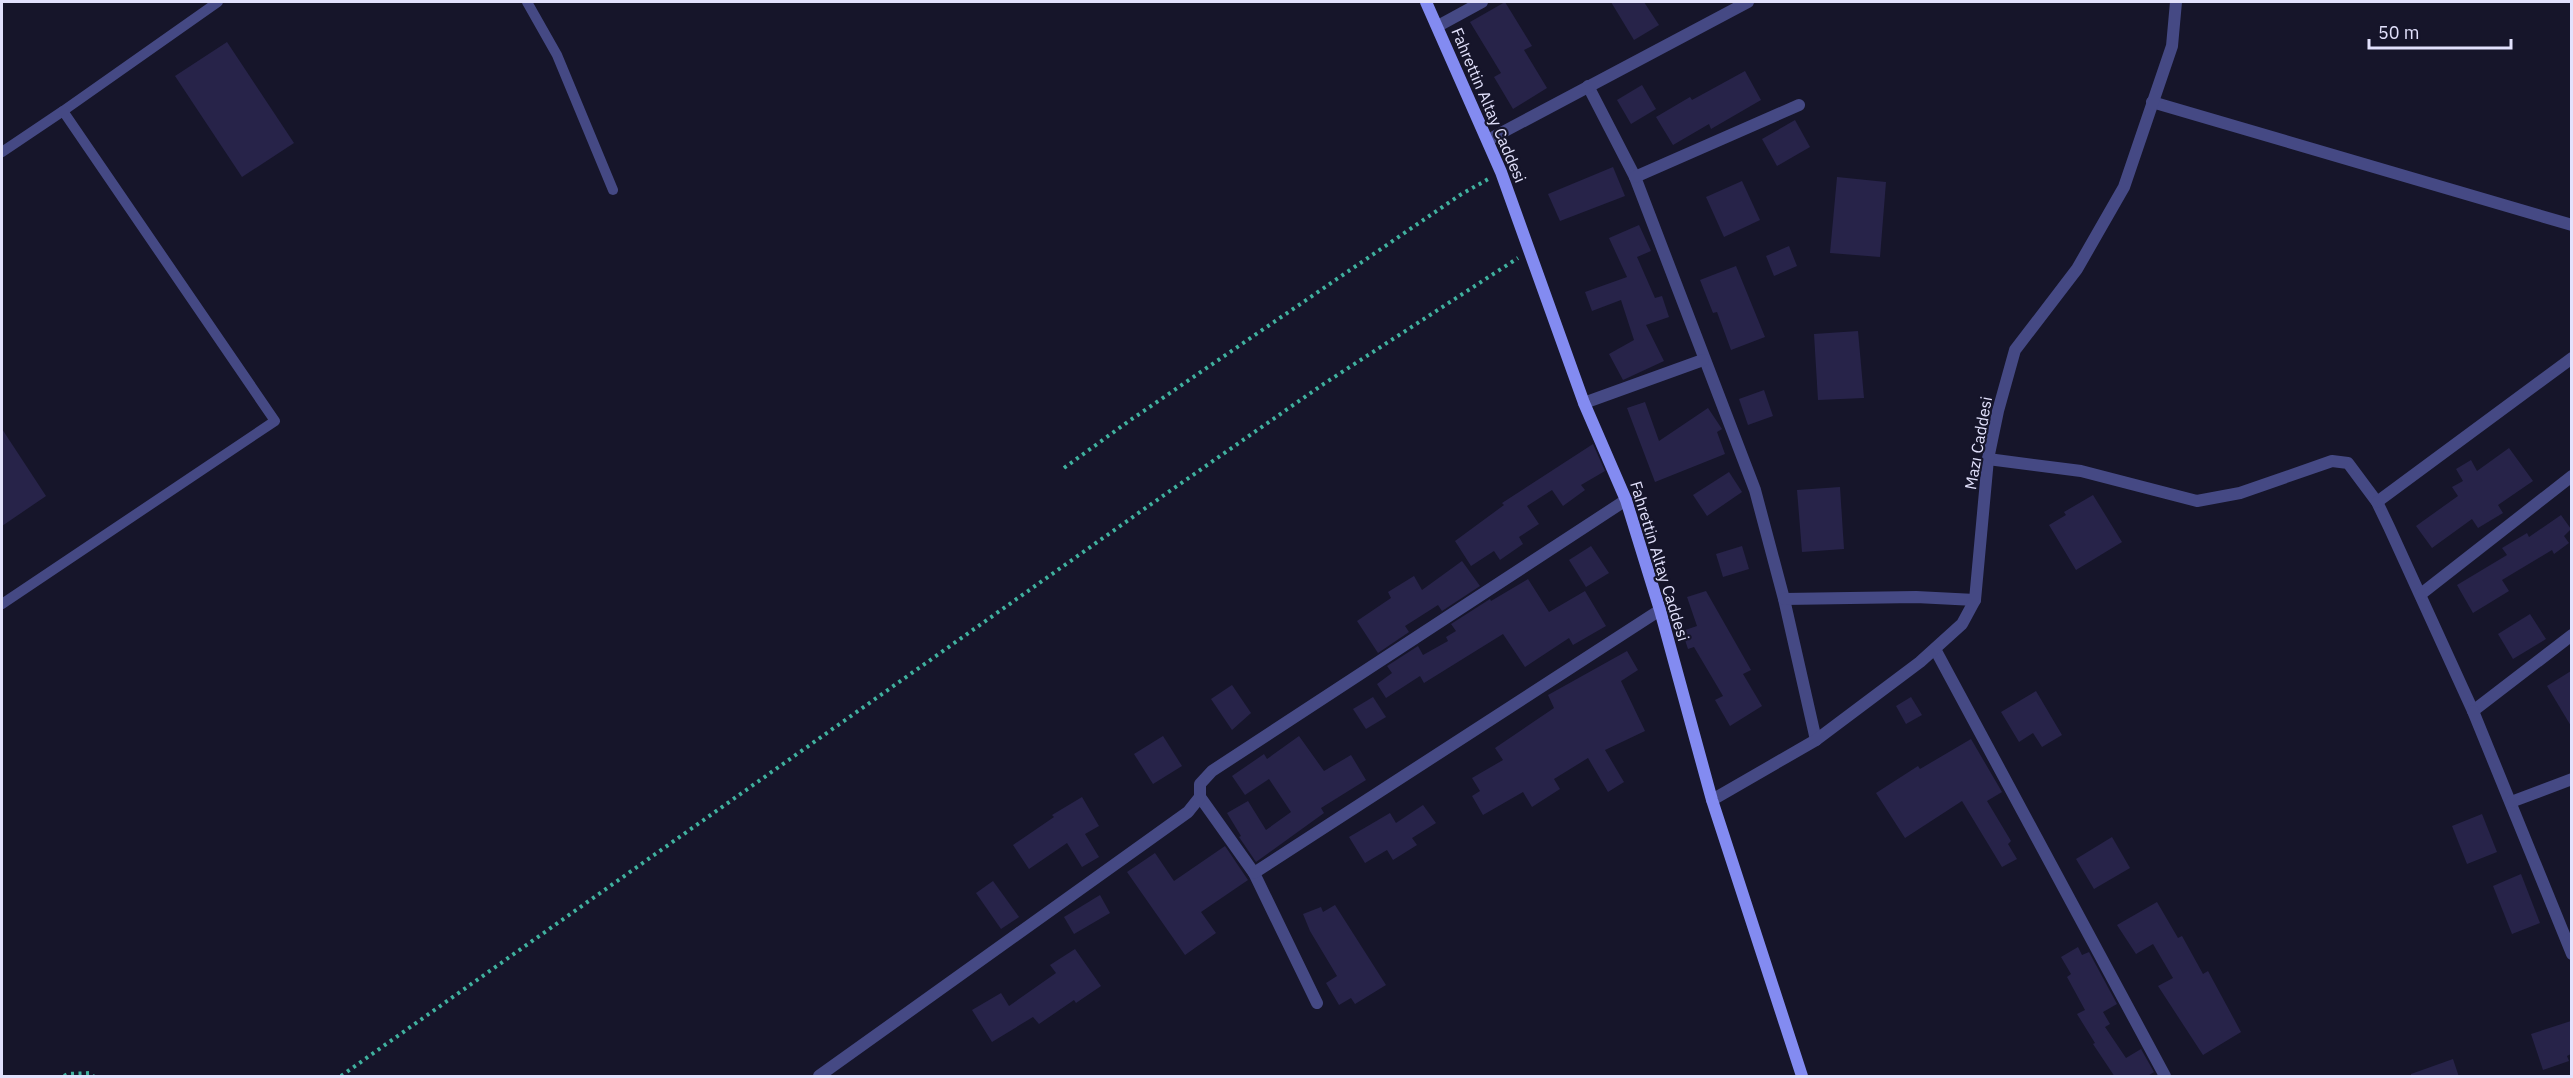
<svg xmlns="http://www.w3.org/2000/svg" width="2573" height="1078" font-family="'IBM Plex Sans',sans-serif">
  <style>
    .building { fill: #272349 }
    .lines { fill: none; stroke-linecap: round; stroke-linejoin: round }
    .path { stroke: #40b19f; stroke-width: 4; stroke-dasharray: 3 4.5; stroke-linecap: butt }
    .lane { stroke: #454984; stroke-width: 10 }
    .street { stroke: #454984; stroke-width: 12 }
    .secondary { stroke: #838bf1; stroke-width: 12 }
    .labels { text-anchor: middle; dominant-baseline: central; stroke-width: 4.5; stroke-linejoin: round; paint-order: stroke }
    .street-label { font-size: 16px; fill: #e2e1fc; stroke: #16152a }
  </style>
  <rect width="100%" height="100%" fill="#16152a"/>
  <!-- building -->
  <g class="building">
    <polygon points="1505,2 1532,46 1524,50 1547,88 1513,109 1494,77 1501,73 1470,22"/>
    <polygon points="1611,2 1644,2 1659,25 1634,40"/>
    <polygon points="227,42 294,143 242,177 175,76"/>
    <polygon points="1745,71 1761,100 1711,129 1709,124 1673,145 1656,117 1690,97 1692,100"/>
    <polygon points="1642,85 1656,109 1631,124 1617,100"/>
    <polygon points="1795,120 1810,147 1777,166 1762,139"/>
    <polygon points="1613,167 1625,196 1560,221 1548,194"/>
    <polygon points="1837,177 1886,182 1880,257 1830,253"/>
    <polygon points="1742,181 1760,220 1724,237 1706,197"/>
    <polygon points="1639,225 1651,251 1637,257 1655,298 1662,296 1669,317 1646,325 1664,361 1623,380 1609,354 1634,340 1621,300 1592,311 1585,292 1627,277 1609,238"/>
    <polygon points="1789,246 1797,266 1774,276 1766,256"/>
    <polygon points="1736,266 1765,337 1731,350 1717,312 1713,313 1700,280"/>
    <polygon points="1858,331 1864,398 1818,400 1814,334"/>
    <polygon points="1764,390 1773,416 1748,425 1739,399"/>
    <polygon points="1645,402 1659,441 1708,408 1722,429 1717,432 1725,454 1655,482 1627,408"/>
    <polygon points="2,429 46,496 2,526"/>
    <polygon points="1593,444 1605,471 1581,485 1585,490 1563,506 1552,490 1527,506 1539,524 1519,537 1523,544 1500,560 1494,551 1471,566 1455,541 1504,505 1502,503"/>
    <polygon points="2509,448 2533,481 2498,505 2503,513 2478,528 2472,519 2432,548 2416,526 2458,496 2452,487 2463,481 2456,469 2471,460 2477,471"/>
    <polygon points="1729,472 1742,492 1707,516 1693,495"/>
    <polygon points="1840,487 1844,549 1802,552 1797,490"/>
    <polygon points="2093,495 2122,542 2076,570 2049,525 2066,515 2064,512"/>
    <polygon points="2561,515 2571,529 2564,536 2569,543 2554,554 2552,550 2502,580 2509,591 2473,613 2457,585 2507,555 2502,548 2527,533 2529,537"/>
    <polygon points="1591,546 1609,573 1586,587 1569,560"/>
    <polygon points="1742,546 1749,569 1723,577 1716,554"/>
    <polygon points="1462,561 1480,586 1442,611 1438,605 1405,626 1409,632 1378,653 1357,621 1391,598 1388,592 1414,576 1422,590"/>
    <polygon points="1528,579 1549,612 1585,591 1606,626 1573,645 1569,638 1525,667 1503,634 1424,683 1420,676 1386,698 1377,684 1392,673 1387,666 1418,646 1423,655 1448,641 1446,637 1456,631 1451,624 1490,599 1491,601"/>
    <polygon points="1706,591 1751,670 1743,674 1762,706 1730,726 1715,700 1723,696 1694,647 1688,649 1682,631 1697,626 1687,597"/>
    <polygon points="2530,614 2546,639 2513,659 2498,634"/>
    <polygon points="1627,651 1638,670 1621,681 1645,731 1605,750 1624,782 1608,792 1588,758 1554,779 1560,789 1532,807 1523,792 1483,815 1472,796 1480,791 1472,778 1503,760 1495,748 1554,708 1548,695"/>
    <polygon points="2571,671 2571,726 2547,686"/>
    <polygon points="1232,685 1251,713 1232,730 1211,699"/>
    <polygon points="2036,691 2062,735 2042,747 2033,733 2019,742 2001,712"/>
    <polygon points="1373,697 1386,717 1366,729 1353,709"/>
    <polygon points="1911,697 1922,715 1906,724 1896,706"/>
    <polygon points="1163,736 1182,766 1153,784 1134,754"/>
    <polygon points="1299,736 1324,771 1351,755 1366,780 1321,808 1324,813 1256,862 1239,837 1241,836 1227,813 1248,801 1266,830 1291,812 1269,779 1245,795 1232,776 1264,754 1267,759"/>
    <polygon points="1971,739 2002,792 1987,801 2011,841 2008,844 2017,859 2002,867 1962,801 1905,838 1876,793 1918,766 1920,769"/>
    <polygon points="1082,797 1099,826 1085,834 1099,857 1082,867 1067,843 1029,869 1013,845 1054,817 1052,815"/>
    <polygon points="1423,805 1436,823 1412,838 1417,845 1393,860 1387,850 1365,863 1349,837 1390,813 1396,823"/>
    <polygon points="2482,814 2497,852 2467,864 2452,826"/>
    <polygon points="2112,837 2130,868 2094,889 2076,859"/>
    <polygon points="1225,846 1248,880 1201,912 1216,933 1185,955 1127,872 1155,853 1174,881"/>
    <polygon points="2521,874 2540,923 2512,934 2493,886"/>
    <polygon points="993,881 1019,917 1001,929 976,893"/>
    <polygon points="1100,895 1110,913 1074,934 1064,917"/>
    <polygon points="2157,902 2178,938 2182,936 2203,974 2208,971 2241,1032 2203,1055 2158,986 2173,978 2153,944 2136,954 2117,925"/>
    <polygon points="1335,905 1386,985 1355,1004 1351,998 1339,1005 1326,983 1337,976 1310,931 1303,914 1321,907 1323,912"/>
    <polygon points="2078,947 2082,955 2089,952 2117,1004 2103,1012 2110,1024 2105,1027 2126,1058 2141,1049 2154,1072 2146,1077 2115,1077 2093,1044 2095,1043 2077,1014 2085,1010 2067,977 2071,974 2061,957"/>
    <polygon points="1075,949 1101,986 1076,1003 1074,1000 1039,1024 1033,1017 992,1042 972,1010 1001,993 1009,1006 1056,973 1050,965"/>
    <polygon points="2571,1021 2571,1054 2567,1056 2569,1061 2543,1070 2531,1034"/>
    <polygon points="2453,1059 2459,1077 2411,1077 2411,1074"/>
  </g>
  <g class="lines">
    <!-- path -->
    <g class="path">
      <polyline points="1064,468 1129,421 1460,195 1490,178"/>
      <polyline points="64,1076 68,1074 91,1073 93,1076"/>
      <polyline points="341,1076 1147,507 1322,385 1518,258"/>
    </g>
    <!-- lane -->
    <g class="lane">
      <polyline points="527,2 557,55 613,190"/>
      <polyline points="63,111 218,2"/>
      <polyline points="2,152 63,111 275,421 2,604"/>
    </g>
    <!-- street -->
    <g class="street">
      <polyline points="1438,26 1482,2"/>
      <polyline points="1588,86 1635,177 1755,490 1784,599 1816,740"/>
      <polyline points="2152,102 2572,225"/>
      <polyline points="1488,140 1748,2"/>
      <polyline points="1635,177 1799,105"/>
      <polyline points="1584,403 1703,360"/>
      <polyline points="1988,459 2081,471 2197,501 2240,493 2332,461 2348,463 2377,502 2389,527 2473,711 2572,635"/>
      <polyline points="2377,502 2572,358"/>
      <polyline points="2421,594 2572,476"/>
      <polyline points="1784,599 1916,597 1975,600"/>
      <polyline points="1935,649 2165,1076"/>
      <polyline points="2473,711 2572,954"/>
      <polyline points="1200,797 1254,873 1317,1003"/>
      <polyline points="1712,800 1816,740 1920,662 1962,624 1975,600 1988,459 1998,411 2015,350 2077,269 2124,187 2172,46 2176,2"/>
      <polyline points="2511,802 2572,779"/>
      <polyline points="1254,873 1660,610"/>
      <polyline points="819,1076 1188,812 1200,797 1200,784 1212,771 1626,500"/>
    </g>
    <!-- secondary -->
    <polyline class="secondary" points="1426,2 1501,172 1584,403 1626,500 1660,610 1712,800 1802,1076"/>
  </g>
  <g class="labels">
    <!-- street labels -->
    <g class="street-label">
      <text transform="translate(1489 105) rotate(67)">Fahrettin Altay Caddesi</text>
      <text transform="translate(1978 443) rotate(-80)">Mazı Caddesi</text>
      <text transform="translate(1660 561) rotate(73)">Fahrettin Altay Caddesi</text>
    </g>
  </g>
  <!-- border -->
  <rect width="2573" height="1078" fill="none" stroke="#e2e1fc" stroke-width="6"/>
  <!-- scale -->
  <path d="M2369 39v9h142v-9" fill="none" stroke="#e2e1fc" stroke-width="3"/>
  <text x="2378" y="39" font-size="18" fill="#e2e1fc" stroke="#16152a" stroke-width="4.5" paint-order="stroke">50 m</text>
</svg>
